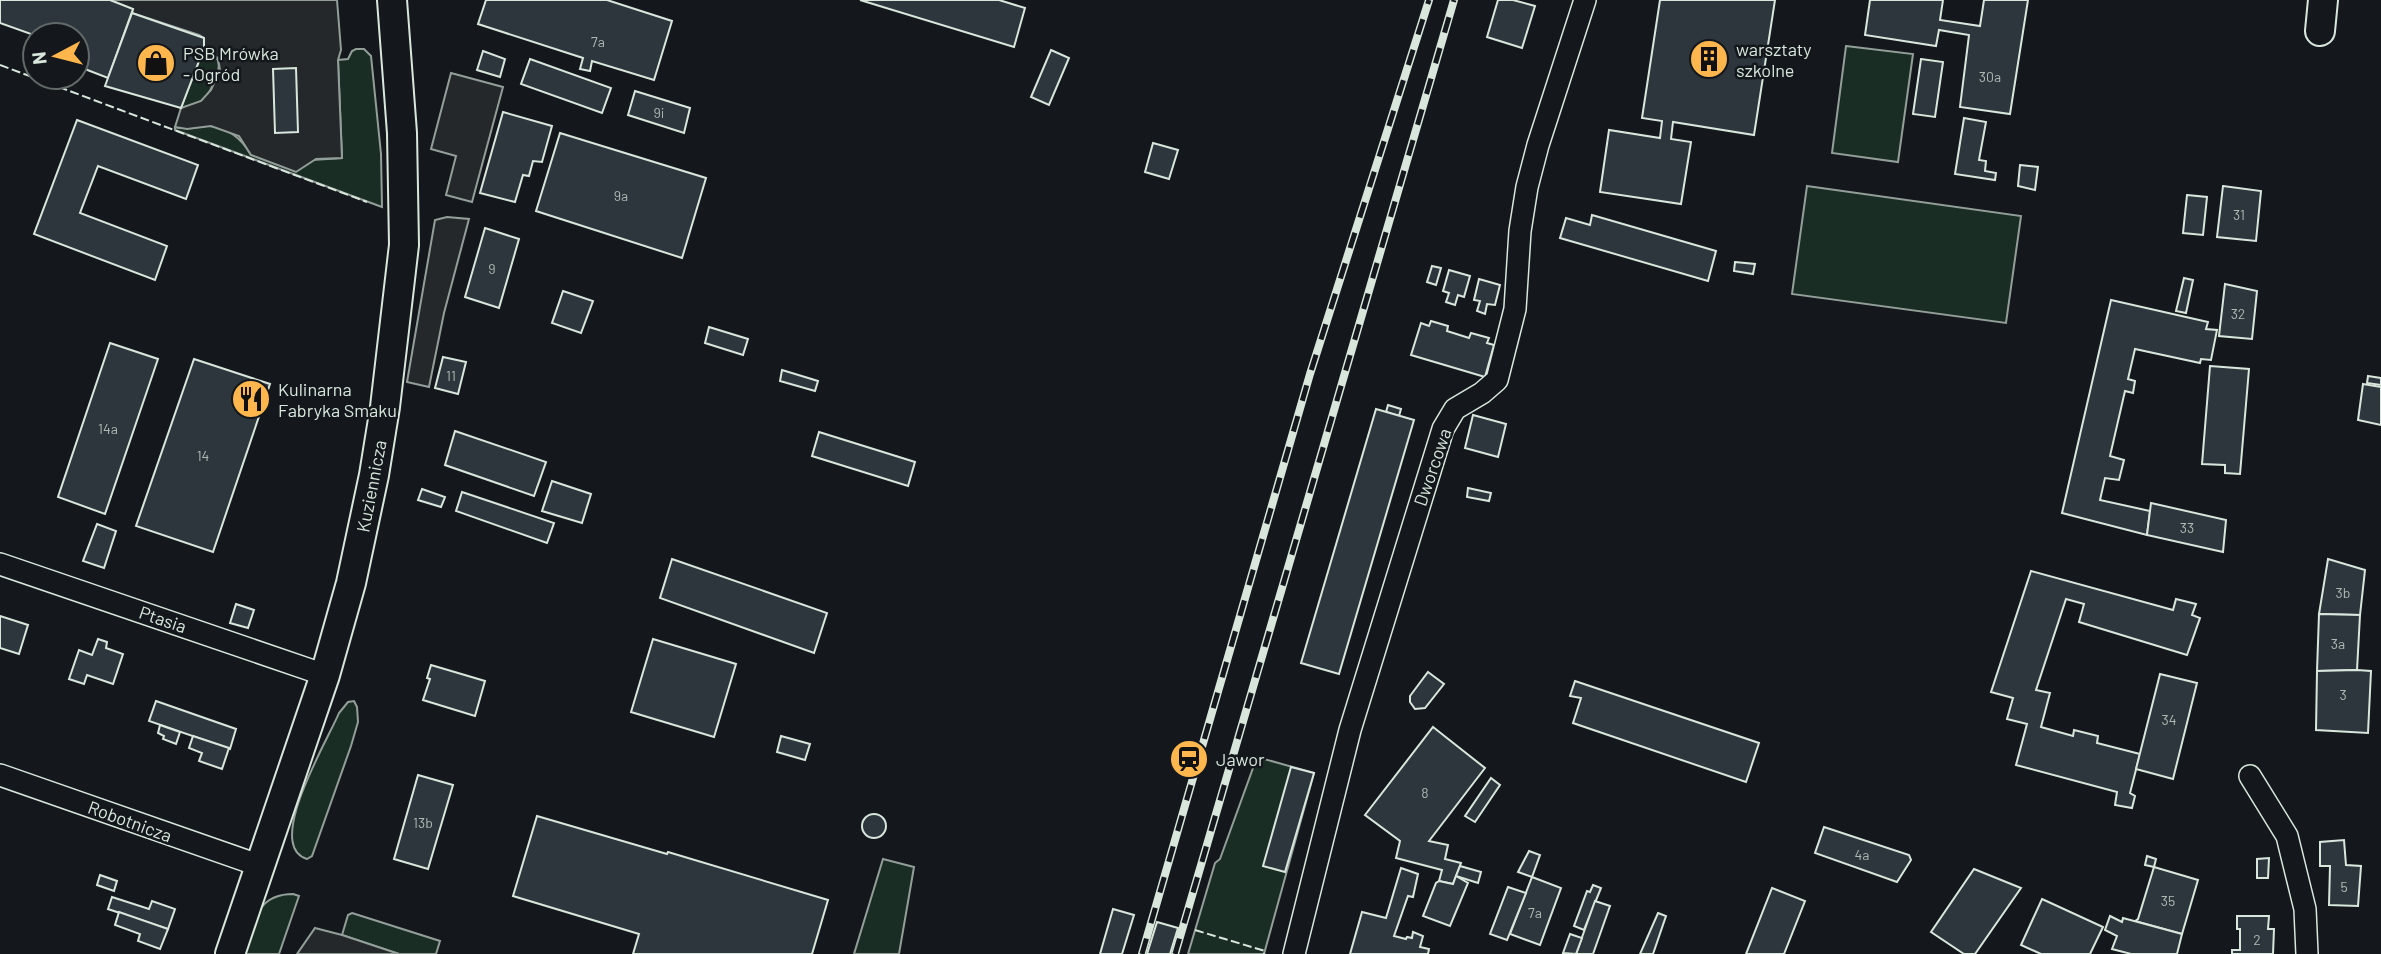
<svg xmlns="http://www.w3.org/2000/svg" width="2381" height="954" font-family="Barlow,sans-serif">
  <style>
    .green { fill: #1a2d24; stroke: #939e99; stroke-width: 2 }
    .parking { fill: #24282b; stroke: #939e99; stroke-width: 2 }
    .building { fill: #2c363c; stroke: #d8e6dc; stroke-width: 2 }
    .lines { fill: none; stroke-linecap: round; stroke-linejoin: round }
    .street-casing { stroke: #d8e6dc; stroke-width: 24 }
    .secondary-casing { stroke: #d8e6dc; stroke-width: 32 }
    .street { stroke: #14181c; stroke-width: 21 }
    .secondary { stroke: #14181c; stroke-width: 28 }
    .rail-casing { stroke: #d8e6dc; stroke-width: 8 }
    .rail { stroke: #14181c; stroke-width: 5; stroke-dasharray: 16; stroke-linecap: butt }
    .fence { stroke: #d8e6dc; stroke-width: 2; stroke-dasharray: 9 3.5; stroke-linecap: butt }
    .labels { text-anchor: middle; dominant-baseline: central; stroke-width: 5; stroke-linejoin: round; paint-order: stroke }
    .number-label { font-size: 14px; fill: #adbab4 }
    .poi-label { font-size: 18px; fill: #d8e6dc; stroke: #14181c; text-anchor: start }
    .street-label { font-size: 18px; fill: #d8e6dc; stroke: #14181c }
  </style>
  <rect width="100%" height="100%" fill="#14181c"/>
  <!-- green -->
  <g class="green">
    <polygon points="1846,46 1913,54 1898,162 1832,153"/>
    <path d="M204,48c16,7 18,17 11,32 -3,7 -6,15 -12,20 -6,4 -15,6 -22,8z"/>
    <path d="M356,49h8l7,7 10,98 1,53 -207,-77v-3c13,3 23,-2 35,-1 19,2 32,13 41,29l61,5 30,-2 -4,-98 10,-1 4,-8z"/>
    <polygon points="1807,186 2021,216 2006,323 1792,294"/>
    <path d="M354,701l3,6 1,15 -7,24 -39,110 -5,3c-44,-13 22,-121 32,-146l9,-11z"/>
    <polygon points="1257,757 1314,773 1264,954 1188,954 1215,863 1220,859"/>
    <polygon points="883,859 914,867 899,954 854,954"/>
    <path d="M293,894l6,2 -20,58h-36c10,-29 12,-60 50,-60z"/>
    <polygon points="352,913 440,941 436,954 399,954 342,935 348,915"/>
  </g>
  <!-- parking -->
  <g class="parking">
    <polygon points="110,0 337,0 341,50 338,60 342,158 316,159 296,172 251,155 239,136 211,126 187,129 175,127 181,108 201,101 211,90 220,70 218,58 204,48 204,38 199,35 132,13 133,9"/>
    <polygon points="451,73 503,87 472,202 446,195 456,156 431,149"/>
    <polygon points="447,217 469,219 444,313 429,387 407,382 435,220"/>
    <polygon points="315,928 342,935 399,954 297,954"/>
  </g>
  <!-- building -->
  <g class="building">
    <polygon points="0,0 110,0 133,9 108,78 77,66 77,35 35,35 35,51 29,49 34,35 0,23"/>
    <polygon points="486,0 607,0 672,21 654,80 592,61 590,71 580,69 583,58 478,24"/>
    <polygon points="860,0 999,0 1025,8 1014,47"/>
    <polygon points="1498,0 1513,0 1535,6 1522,48 1487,37"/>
    <polygon points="1660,0 1775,0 1754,135 1673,122 1671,139 1691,142 1681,204 1600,192 1609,130 1660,138 1662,121 1642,118"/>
    <polygon points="1870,0 1943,0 1940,20 1980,26 1984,0 2028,0 2010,114 1960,107 1969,35 1939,30 1936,46 1865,35"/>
    <polygon points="132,13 204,38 204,48 181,108 105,86"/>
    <polygon points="1051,50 1069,58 1049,105 1031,97"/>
    <polygon points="483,51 505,59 500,77 477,70"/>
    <polygon points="530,59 611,88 602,113 521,84"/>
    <polygon points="1921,59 1943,62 1935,117 1913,114"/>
    <polygon points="296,68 298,132 275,133 273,69"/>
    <polygon points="635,91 690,108 684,133 628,115"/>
    <polygon points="503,112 552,126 542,162 533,161 529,176 523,175 515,202 480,193"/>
    <polygon points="1964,118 1986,122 1979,160 1986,161 1985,171 1996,173 1995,180 1955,174"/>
    <polygon points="77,120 198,165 186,199 98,166 80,213 167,246 155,280 34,234"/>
    <polygon points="560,133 706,178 682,258 536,211"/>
    <polygon points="1153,143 1178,150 1169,179 1145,172"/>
    <polygon points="2020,165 2038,167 2035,190 2018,186"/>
    <polygon points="2223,186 2261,191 2256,241 2217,237"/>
    <polygon points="2187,195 2207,197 2203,235 2183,233"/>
    <polygon points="1592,215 1716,251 1708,281 1560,238 1566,218 1590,225"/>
    <polygon points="485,228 519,239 499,308 465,297"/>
    <polygon points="1735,262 1755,264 1753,274 1734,271"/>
    <polygon points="1432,266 1441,268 1436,285 1427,282"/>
    <polygon points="1449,270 1470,276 1464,297 1458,295 1455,305 1446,302 1449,293 1443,291"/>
    <polygon points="2184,278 2193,280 2186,313 2176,311"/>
    <polygon points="1479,279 1500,285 1495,305 1487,304 1485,314 1477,311 1480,301 1474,300"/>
    <polygon points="2225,284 2257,291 2252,339 2219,336"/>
    <polygon points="563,291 593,301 581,333 552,323"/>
    <polygon points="2111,300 2208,322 2206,329 2217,330 2211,360 2201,359 2200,363 2135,349 2128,379 2135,381 2133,393 2125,391 2110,456 2124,460 2119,480 2105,478 2100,500 2150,511 2147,535 2062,513"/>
    <polygon points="1431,321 1448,326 1447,331 1469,338 1471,333 1489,338 1487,343 1494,345 1485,377 1411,355 1421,323 1429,326"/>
    <polygon points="709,327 748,339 743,355 705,343"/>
    <polygon points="110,343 158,359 105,514 58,497"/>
    <polygon points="443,357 466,362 458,394 435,388"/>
    <polygon points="194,359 270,384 213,552 136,526"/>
    <polygon points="2210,366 2249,369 2240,474 2225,473 2225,465 2202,464"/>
    <polygon points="782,370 818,381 815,391 780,381"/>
    <polygon points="2368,376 2381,378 2381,385 2367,383"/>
    <polygon points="2363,384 2381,387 2381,425 2358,420"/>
    <polygon points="1388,405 1401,409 1399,416 1386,412"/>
    <polygon points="1376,409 1414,420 1339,674 1301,663"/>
    <polygon points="1473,415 1506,424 1498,457 1465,448"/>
    <polygon points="455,431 546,462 534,496 445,465"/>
    <polygon points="819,432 915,462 908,486 812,456"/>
    <polygon points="552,481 591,494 582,523 542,511"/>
    <polygon points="1468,488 1491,493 1489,501 1467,497"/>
    <polygon points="422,489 445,497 441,507 418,500"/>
    <polygon points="462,492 554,523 547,543 456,511"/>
    <polygon points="2151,503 2226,520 2223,552 2147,535"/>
    <polygon points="97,524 116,531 104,568 83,561"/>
    <polygon points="672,559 827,613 814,653 660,598"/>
    <polygon points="2328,559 2365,570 2360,615 2319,614"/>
    <polygon points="2031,571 2173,610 2176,599 2196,604 2192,615 2200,618 2187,655 2079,622 2084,604 2066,599 2036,690 2050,693 2041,727 2073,736 2074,730 2098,736 2097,743 2140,754 2130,793 2135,796 2132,808 2115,805 2117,792 2016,765 2027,724 2007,719 2013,698 1991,692"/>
    <polygon points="236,604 254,610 248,628 230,623"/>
    <polygon points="2319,614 2360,615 2357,670 2317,671"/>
    <polygon points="0,616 28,625 19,654 0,648"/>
    <polygon points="98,639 107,642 106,648 123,654 113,684 87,675 84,684 69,679 79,650 92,655"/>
    <polygon points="653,639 736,664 714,737 631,712"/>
    <polygon points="431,665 485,681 475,716 423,700 430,679 427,678"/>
    <polygon points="2357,670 2371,671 2368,733 2316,730 2317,671"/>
    <polygon points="1428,672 1444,684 1425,708 1415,709 1410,702 1410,696"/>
    <polygon points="2160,674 2197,683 2173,779 2136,769"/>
    <polygon points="1575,681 1759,743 1746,782 1573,723 1581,698 1570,696"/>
    <polygon points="156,701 236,729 230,749 149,721"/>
    <polygon points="160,725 180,732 176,744 163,739 164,736 158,733"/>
    <polygon points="1433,727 1485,768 1429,841 1448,845 1445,859 1461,863 1453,884 1439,881 1442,870 1396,858 1400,841 1365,815"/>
    <polygon points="193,736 229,748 222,769 199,761 202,753 189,748"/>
    <polygon points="781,736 810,744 805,760 777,752"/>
    <polygon points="1291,767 1314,773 1285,872 1263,866"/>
    <polygon points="418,775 453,785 428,869 394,859"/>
    <polygon points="1491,778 1500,785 1475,822 1465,816"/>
    <circle cx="874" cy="826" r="12"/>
    <polygon points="537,816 667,854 668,852 828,900 812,954 633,954 639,934 513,896"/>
    <polygon points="1824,827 1909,855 1911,860 1897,882 1815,853"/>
    <polygon points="2344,840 2346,865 2361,866 2358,906 2329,905 2330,866 2320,866 2320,842"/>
    <polygon points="1529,851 1540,855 1532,877 1518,872"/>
    <polygon points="2147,856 2156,859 2154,867 2145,865"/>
    <polygon points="2269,858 2268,878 2257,878 2257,859"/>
    <polygon points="1460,866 1481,872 1478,883 1456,876"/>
    <polygon points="2154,867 2198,880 2182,934 2135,921 2138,919"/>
    <polygon points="1401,868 1418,874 1413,897 1408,896 1394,936 1406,939 1407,937 1412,938 1413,932 1423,936 1420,947 1429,949 1428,954 1350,954 1362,912 1386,918"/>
    <polygon points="1974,869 2021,888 1975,954 1964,954 1931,932"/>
    <polygon points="100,875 117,881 114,891 97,885"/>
    <polygon points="1456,876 1468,883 1450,926 1423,916 1436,883 1439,881 1453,884"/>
    <polygon points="1532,877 1561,888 1540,945 1510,934"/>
    <polygon points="1593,885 1601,888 1584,930 1574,926 1587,891 1590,892"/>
    <polygon points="1508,887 1526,893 1507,940 1490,934"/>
    <polygon points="1772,888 1805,901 1784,954 1746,954"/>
    <polygon points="112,897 149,909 152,901 175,909 168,929 108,909"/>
    <polygon points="2042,899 2103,927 2090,954 2041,954 2021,945"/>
    <polygon points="1595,901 1610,906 1593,954 1576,954"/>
    <polygon points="1113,909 1134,915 1122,954 1100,954"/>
    <polygon points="119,912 168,929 160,949 138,941 140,934 115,925"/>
    <polygon points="1658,913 1666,916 1653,954 1640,954"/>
    <polygon points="2110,916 2122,922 2123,918 2182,934 2177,954 2131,954 2112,949 2117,936 2105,930"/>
    <polygon points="2237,916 2269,916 2268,929 2274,929 2273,954 2232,954 2232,950 2240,950 2240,929 2237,929"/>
    <polygon points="1157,922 1178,928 1170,954 1147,954"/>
    <polygon points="1570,934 1582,938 1576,954 1563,953"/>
  </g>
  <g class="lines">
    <defs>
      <g id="street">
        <polyline points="0,564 325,675"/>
        <polyline points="0,775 261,866"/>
        <polyline points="2250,776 2287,836 2305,909 2307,954"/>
        <polyline points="1294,954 1350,730 1443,429 1455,409 1482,393 1497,380 1515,309 1520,231 1527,187 1538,145 1585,0"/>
      </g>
      <g id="secondary">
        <polyline points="2320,31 2323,0"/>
        <polyline points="230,954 325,675 351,583 374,475 385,407 404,245 402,133 392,0"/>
      </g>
    </defs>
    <!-- street casing -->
    <use href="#street" class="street-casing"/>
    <!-- secondary casing -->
    <use href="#secondary" class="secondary-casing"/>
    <!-- street -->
    <use href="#street" class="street"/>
    <!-- secondary -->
    <use href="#secondary" class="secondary"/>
    <defs>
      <g id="rail">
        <polyline points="1142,954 1310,374 1429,0"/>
        <polyline points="1175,954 1454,0"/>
      </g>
    </defs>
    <!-- rail casing -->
    <use href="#rail" class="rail-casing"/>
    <!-- rail -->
    <use href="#rail" class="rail"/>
    <!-- fence -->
    <g class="fence">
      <polyline points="0,65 367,202"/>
      <polyline points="1195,930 1265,951 1264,954"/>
    </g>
  </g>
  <!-- icons -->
  <defs>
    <symbol id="building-disc" viewBox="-11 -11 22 22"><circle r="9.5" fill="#ffb74d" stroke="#14181c"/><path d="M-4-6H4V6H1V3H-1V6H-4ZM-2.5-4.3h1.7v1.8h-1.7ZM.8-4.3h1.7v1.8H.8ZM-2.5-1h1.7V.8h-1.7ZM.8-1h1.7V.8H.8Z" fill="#111"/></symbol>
    <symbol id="shop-disc" viewBox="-11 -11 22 22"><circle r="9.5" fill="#ffb74d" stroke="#14181c"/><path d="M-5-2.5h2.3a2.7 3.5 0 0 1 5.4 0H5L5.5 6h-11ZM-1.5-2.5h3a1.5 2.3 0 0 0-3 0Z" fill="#111"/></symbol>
    <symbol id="restaurant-disc" viewBox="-11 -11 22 22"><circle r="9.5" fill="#ffb74d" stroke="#14181c"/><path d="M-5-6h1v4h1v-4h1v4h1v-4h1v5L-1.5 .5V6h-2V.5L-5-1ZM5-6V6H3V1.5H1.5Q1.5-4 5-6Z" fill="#111"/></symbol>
    <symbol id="station-disc" viewBox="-11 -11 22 22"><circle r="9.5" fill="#ffb74d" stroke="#14181c"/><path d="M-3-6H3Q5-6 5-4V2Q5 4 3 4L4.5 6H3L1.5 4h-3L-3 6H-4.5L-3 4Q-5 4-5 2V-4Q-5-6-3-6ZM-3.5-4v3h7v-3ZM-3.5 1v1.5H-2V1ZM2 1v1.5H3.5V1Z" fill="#111"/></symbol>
  </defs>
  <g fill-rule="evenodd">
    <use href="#building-disc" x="1687" y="37" width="44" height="44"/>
    <use href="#shop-disc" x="134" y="41" width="44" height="44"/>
    <use href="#restaurant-disc" x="229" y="377" width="44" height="44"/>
    <use href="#station-disc" x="1167" y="737" width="44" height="44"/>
  </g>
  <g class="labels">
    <!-- number labels -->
    <g class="number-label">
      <text x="598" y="41">7a</text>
      <text x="1990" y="76">30a</text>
      <text x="659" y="112">9i</text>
      <text x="621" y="195">9a</text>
      <text x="2239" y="214">31</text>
      <text x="492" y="268">9</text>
      <text x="2238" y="313">32</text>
      <text x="451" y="375">11</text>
      <text x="108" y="428">14a</text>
      <text x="203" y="455">14</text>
      <text x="2187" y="527">33</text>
      <text x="2343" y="592">3b</text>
      <text x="2338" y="643">3a</text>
      <text x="2343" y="694">3</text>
      <text x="2169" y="719">34</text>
      <text x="1425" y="792">8</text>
      <text x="423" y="822">13b</text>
      <text x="1862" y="854">4a</text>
      <text x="2344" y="886">5</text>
      <text x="2168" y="900">35</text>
      <text x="1535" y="912">7a</text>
      <text x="2257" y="939">2</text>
    </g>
    <!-- poi labels -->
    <g class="poi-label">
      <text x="1736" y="49">warsztaty<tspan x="1736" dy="21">szkolne</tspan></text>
      <text x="183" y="53">PSB Mrówka<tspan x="183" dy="21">- Ogród</tspan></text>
      <text x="278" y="389">Kulinarna<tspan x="278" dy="21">Fabryka Smaku</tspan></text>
      <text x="1216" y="759">Jawor</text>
    </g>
    <!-- street labels -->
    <g class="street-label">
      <text transform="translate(1432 467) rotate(-71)">Dworcowa</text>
      <text transform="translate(371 486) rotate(-79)">Kuziennicza</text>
      <text transform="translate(163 619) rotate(19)">Ptasia</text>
      <text transform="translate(130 821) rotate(20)">Robotnicza</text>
    </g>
  </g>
  <!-- north arrow -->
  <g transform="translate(56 56) rotate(263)"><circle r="33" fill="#14181c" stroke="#626a69" stroke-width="2"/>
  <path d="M0-5L12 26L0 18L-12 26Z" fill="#ffb74d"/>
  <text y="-10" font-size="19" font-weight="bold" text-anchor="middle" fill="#d8e6dc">N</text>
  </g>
</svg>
